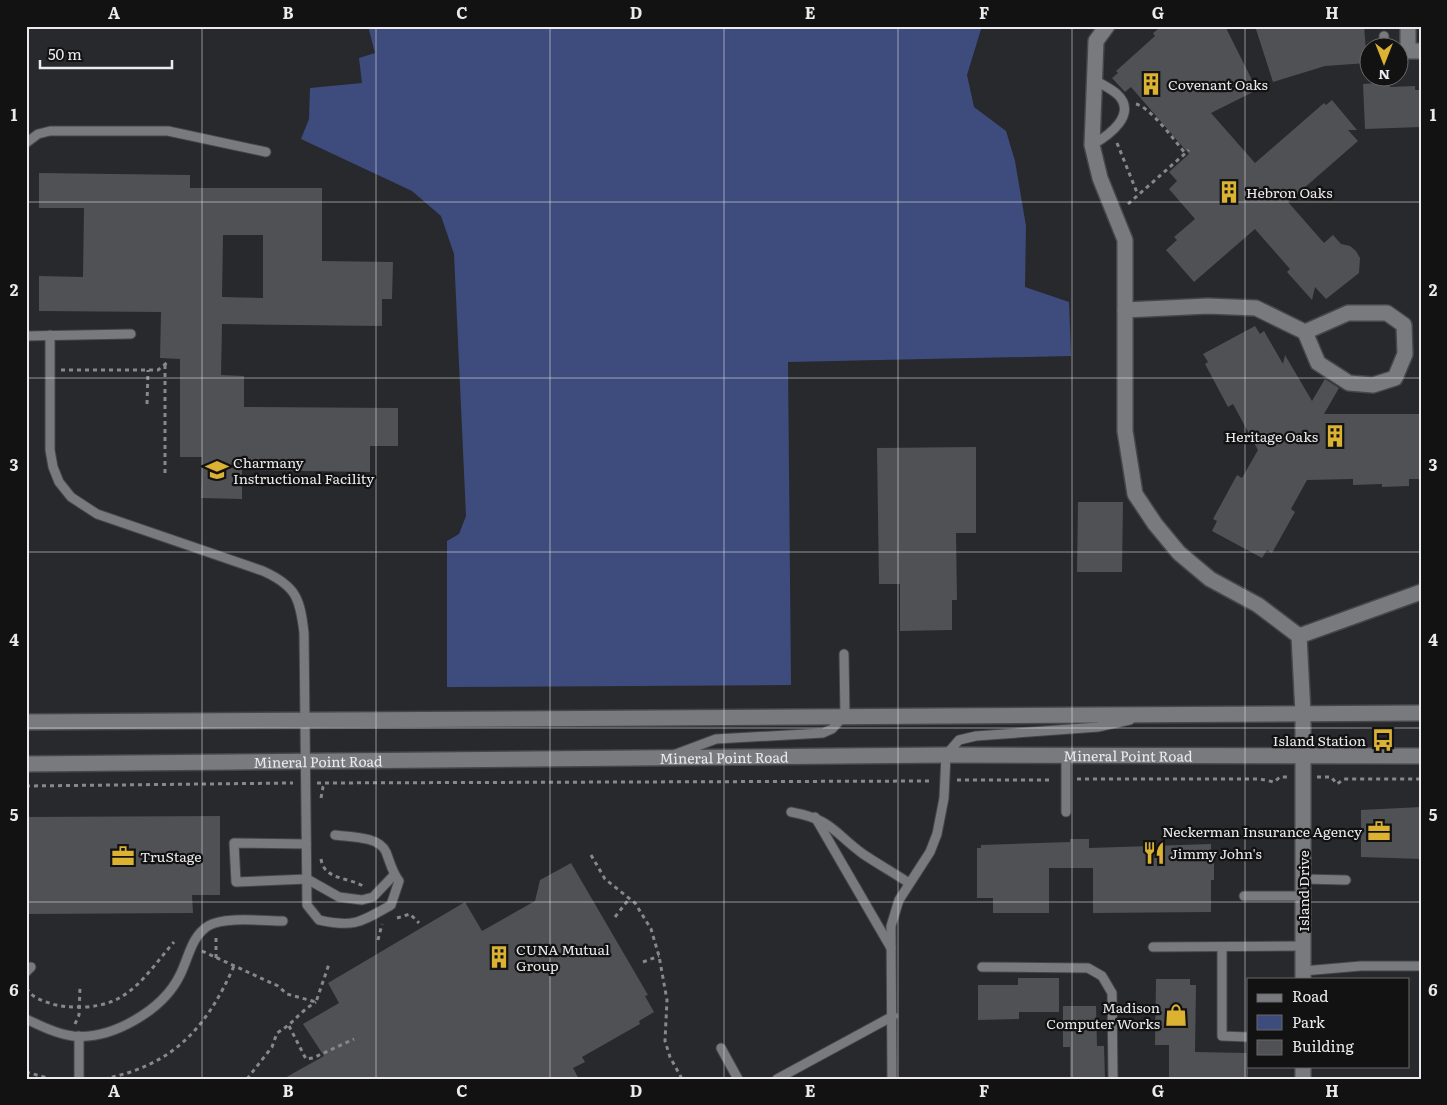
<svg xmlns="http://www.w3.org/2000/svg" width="1447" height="1105" font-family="Literata,serif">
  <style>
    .green { fill: #3d4c7c }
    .building { fill: #505155; fill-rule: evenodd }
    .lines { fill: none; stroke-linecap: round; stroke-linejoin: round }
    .lane-casing { stroke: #454649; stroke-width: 11 }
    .street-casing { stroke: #454649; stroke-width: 18 }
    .secondary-casing { stroke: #454649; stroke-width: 18 }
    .path { stroke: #87888a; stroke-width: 3; stroke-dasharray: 4 4; stroke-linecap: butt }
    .lane { stroke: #797a7e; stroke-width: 9 }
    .street { stroke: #797a7e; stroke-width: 15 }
    .secondary { stroke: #797a7e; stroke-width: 15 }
    .grid { fill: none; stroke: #ebebed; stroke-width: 1; stroke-opacity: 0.55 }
    .labels { text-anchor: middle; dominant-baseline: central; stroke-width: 4.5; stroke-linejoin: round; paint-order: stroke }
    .poi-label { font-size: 14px; fill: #ebebed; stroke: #121213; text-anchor: start }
    .street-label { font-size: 14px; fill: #ebebed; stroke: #121213 }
    .neatline { fill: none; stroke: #ebebed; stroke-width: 2 }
    .grid-label { font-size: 16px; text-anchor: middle; font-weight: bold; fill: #ebebed }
  </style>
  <rect width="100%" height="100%" fill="#28292c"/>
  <!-- green -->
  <polygon class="green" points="368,26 982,26 967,75 974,107 1006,131 1015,161 1026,226 1025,287 1069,302 1071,356 788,362 791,685 447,687 447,541 459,534 466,516 454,254 441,216 412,191 301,139 309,119 310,88 362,83 359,58 375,53"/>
  <!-- building -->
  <g class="building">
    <polygon points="1162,26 1225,26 1257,90 1211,113 1255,163 1324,103 1326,105 1332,100 1357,130 1348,130 1358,141 1288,202 1324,243 1333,235 1341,244 1350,246 1356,251 1360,258 1359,273 1326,299 1315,287 1312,300 1287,272 1290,269 1255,229 1194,282 1166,250 1177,240 1174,237 1195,219 1169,189 1177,181 1169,172 1189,154 1131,87 1125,92 1112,78 1118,73 1116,71 1155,36 1153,33"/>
    <polygon points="1255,26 1364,26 1367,63 1325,66 1273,82"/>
    <polygon points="1390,82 1390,87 1415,86 1415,90 1421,90 1421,127 1365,129 1363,84"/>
    <path d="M39,173l151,2v13h132v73l71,1 -1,37h-10v27l-160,-2 -1,51 23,1v31l154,1v38h-28v26l-128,-2v29l-41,-1 1,-41h-22v-98l-20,-1 1,-46 -122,-1v-35l44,1 1,-69h-45zM223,235h40v63l-41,-1z"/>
    <polygon points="1255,326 1260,334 1264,331 1283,364 1285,355 1312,401 1325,379 1339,388 1324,414 1420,414 1419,479 1409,479 1409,486 1382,487 1382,484 1353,485 1353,479 1307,480 1291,509 1295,512 1272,553 1267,550 1262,558 1212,531 1217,521 1213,519 1237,475 1242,478 1258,450 1233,404 1228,407 1205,364 1208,362 1203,354"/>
    <polygon points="976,447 976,533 956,533 957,600 952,600 952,630 900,631 900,584 879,584 877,448"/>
    <polygon points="1078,502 1123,502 1122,572 1077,572"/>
    <polygon points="1421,807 1421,859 1361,857 1361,810"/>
    <polygon points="220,816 220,895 192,895 193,913 26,914 26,817"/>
    <polygon points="1070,839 1089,839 1089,848 1211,844 1211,860 1214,860 1214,880 1211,880 1211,912 1093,913 1093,868 1049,868 1049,913 993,913 993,898 977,898 977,848 981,848 981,845 1070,842"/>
    <polygon points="571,863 648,995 645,996 654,1012 639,1021 640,1024 582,1057 585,1062 573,1068 579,1079 283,1079 324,1056 303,1024 339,1003 328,983 465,902 482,931 535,901 540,880"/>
    <polygon points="1018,978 1059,978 1059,1012 1019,1012 1019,1019 978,1020 978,985 1018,985"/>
    <polygon points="1156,979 1190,979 1190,985 1196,985 1195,1052 1248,1053 1248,1079 1169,1079 1169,1045 1155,1045"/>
    <polygon points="1063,1006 1096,1006 1097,1046 1104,1046 1105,1079 1070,1079 1070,1047 1063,1047"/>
  </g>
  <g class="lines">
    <defs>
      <g id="lane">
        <polyline points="1384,36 1384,46 1387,48"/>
        <polyline points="26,143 38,134 50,131 168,131 266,152"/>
        <path d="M1092,145c16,-9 47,-31 25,-51 -7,-6 -16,-10 -24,-15"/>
        <path d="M50,335v115l3,17 6,15 12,15 26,17 166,57c33,15 37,27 41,62l3,272 12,15c35,8 42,2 72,-15l8,-24c-7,-9 -9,-19 -13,-29 -7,-16 -36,-15 -51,-17"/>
        <polyline points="26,336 131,334"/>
        <polyline points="676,754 716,739 823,733 832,729 845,715 844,654"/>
        <polyline points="1066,756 1066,812"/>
        <path d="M791,812c42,8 41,19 72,42 15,10 31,19 46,29"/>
        <polyline points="815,817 891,948"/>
        <polyline points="306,844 234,843 236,882 307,879 339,897 362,900 373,897 394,875"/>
        <polyline points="1303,879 1346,880"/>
        <polyline points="1244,896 1303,896"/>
        <polyline points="1153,947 1303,946"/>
        <polyline points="1222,947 1222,1036 1248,1037"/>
        <polyline points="982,967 1088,968 1102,976 1112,993 1113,1079"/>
        <polyline points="1303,971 1361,966 1421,966"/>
        <polyline points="26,972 31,967"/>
        <path d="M26,1019c15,7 31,15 47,17 39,4 90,-26 107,-61 9,-18 11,-38 28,-49 16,-10 56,-5 75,-5"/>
        <polyline points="79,1036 79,1079"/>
        <polyline points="721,1048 738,1079"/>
        <polyline points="777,1079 893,1016"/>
        <polyline points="892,1079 891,926 899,900 930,852 937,834 944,798 946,755 959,740 976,736 1098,727 1130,720"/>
      </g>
      <g id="street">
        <polyline points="1107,26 1096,41 1092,145 1100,178 1125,240 1125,431 1135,494 1155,524 1179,553 1210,579 1258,605 1299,636 1303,713"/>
        <polyline points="1408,26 1408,51 1421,51"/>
        <polyline points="1125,310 1208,306 1256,308 1305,332"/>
        <polygon points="1348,313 1387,313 1404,325 1405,354 1395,378 1373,385 1349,383 1318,363 1305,332"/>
        <polyline points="1299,636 1421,592"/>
      </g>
      <g id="secondary">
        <polyline points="1303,713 1303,979"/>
        <polyline points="26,722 1421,713"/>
        <path id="s1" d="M26,764l920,-9 475,1"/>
        <polyline points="1303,1079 1303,1066"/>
      </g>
    </defs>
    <!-- lane casing -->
    <use href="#lane" class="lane-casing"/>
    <!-- street casing -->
    <use href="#street" class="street-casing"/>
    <!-- secondary casing -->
    <use href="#secondary" class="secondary-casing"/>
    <!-- path -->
    <g class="path">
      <path d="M1136,104c14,3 39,37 49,49"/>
      <polyline points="1117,143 1138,195"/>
      <polyline points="1128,204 1189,150"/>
      <polyline points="165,365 165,474"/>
      <polyline points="61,370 158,370 169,361"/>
      <polyline points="147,404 148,370"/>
      <polyline points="1317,777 1331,777 1337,784 1344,779 1421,779"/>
      <polyline points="1077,779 1260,779 1274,782 1280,777 1289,777"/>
      <polyline points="957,780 1053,780"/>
      <polyline points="317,783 933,781"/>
      <polyline points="26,786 293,783"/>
      <polyline points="321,798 323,787 326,783"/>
      <polyline points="591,855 605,879 635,903 651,929 659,956 667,1000 665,1041 670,1057 682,1079"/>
      <path d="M321,859c3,21 27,18 42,27"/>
      <polyline points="615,917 629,899"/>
      <polyline points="397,918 410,914 419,923"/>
      <polyline points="216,938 216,958"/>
      <polyline points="378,940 382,924"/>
      <polyline points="202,951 278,986 287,994 316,1002 329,964"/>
      <polyline points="643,962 659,956"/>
      <path d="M27,988c3,9 16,13 25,16 11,3 20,3 31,3 47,-1 63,-33 91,-65"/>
      <polyline points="75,1024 79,1015 80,987"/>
      <polyline points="289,1026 306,1059 313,1058 354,1039"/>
      <polyline points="26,1072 51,1079"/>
      <path d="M104,1079c69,-14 102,-50 130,-113"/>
      <path d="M247,1079l25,-32 5,-14c16,-9 22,-21 39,-31"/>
    </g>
    <!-- lane -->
    <use href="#lane" class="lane"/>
    <!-- street -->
    <use href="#street" class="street"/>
    <!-- secondary -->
    <use href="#secondary" class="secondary"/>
  </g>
  <!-- grid -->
  <path class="grid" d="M202,26v1053M376,26v1053M550,26v1053M724,26v1053M898,26v1053M1072,26v1053M1245,26v1053M26,202h1395M26,378h1395M26,552h1395M26,728h1395M26,902h1395"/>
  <!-- icons -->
  <defs>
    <symbol id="building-bare" viewBox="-9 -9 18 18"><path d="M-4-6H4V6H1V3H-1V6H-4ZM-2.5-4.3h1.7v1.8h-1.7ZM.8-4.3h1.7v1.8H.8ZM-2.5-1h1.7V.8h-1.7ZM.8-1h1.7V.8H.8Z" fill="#dcb233" stroke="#121213" stroke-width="2.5" paint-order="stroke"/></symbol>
    <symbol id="university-bare" viewBox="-9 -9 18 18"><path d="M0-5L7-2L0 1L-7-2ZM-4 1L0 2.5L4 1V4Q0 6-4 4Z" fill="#dcb233" stroke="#121213" stroke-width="2.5" paint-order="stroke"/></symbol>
    <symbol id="bus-bare" viewBox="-9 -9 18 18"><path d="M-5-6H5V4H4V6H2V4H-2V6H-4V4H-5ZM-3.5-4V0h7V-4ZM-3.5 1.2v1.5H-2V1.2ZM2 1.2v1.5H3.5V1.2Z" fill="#dcb233" stroke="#121213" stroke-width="2.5" paint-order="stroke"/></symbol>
    <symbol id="office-bare" viewBox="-9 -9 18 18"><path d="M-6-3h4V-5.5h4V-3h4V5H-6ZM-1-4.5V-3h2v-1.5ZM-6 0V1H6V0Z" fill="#dcb233" stroke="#121213" stroke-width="2.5" paint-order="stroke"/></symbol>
    <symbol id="restaurant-bare" viewBox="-9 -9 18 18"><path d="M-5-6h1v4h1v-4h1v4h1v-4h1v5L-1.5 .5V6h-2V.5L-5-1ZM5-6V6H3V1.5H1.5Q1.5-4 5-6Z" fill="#dcb233" stroke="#121213" stroke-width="2.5" paint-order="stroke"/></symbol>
    <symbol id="shop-bare" viewBox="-9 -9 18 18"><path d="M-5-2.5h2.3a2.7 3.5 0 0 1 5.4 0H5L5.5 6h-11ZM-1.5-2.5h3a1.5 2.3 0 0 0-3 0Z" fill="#dcb233" stroke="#121213" stroke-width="2.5" paint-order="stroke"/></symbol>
  </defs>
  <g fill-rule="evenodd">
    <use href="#building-bare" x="1135" y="68" width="32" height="32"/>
    <use href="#building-bare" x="1213" y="176" width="32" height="32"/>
    <use href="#building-bare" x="1319" y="420" width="32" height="32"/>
    <use href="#university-bare" x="201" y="454" width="32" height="32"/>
    <use href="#bus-bare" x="1367" y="724" width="32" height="32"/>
    <use href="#office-bare" x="1363" y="815" width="32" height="32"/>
    <use href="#restaurant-bare" x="1138" y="837" width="32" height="32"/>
    <use href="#office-bare" x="107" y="840" width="32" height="32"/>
    <use href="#building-bare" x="483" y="941" width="32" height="32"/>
    <use href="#shop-bare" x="1160" y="999" width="32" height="32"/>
  </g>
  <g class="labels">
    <!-- poi labels -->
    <g class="poi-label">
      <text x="1168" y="84">Covenant Oaks</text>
      <text x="1246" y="192">Hebron Oaks</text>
      <text x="1318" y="436" text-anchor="end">Heritage Oaks</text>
      <text x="233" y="462">Charmany<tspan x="233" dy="16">Instructional Facility</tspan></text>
      <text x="1366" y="740" text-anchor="end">Island Station</text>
      <text x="1362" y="831" text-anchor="end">Neckerman Insurance Agency</text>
      <text x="1170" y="853">Jimmy John's</text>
      <text x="140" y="856">TruStage</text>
      <text x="516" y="949">CUNA Mutual<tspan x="516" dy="16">Group</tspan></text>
      <text x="1160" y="1007" text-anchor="end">Madison<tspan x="1160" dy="16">Computer Works</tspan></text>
    </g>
    <!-- street labels -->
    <g class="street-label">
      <text stroke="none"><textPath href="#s1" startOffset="1102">Mineral Point Road</textPath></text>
      <text stroke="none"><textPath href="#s1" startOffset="698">Mineral Point Road</textPath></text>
      <text stroke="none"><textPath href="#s1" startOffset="292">Mineral Point Road</textPath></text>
      <text transform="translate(1303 891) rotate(-90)">Island Drive</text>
    </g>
  </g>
  <!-- border -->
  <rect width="1447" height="1105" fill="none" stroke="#121213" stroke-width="55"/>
  <!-- legend -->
  <rect x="1247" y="978" width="162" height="90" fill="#121213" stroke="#69696a"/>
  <rect x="1257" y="994" width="25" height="8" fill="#797a7e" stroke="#69696a"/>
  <text x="1292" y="1002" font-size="15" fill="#ebebed">Road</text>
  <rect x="1257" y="1015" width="25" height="15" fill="#3d4c7c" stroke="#69696a"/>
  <text x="1292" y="1028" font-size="15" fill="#ebebed">Park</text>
  <rect x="1257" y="1040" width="25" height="15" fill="#505155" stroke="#69696a"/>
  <text x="1292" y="1052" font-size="15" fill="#ebebed">Building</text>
  <!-- north arrow -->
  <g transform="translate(1384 62) rotate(180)"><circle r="24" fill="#121213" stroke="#69696a"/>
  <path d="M0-4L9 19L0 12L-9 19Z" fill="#dcb233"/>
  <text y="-8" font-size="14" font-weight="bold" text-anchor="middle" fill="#ebebed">N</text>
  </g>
  <!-- scale -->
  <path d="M40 60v8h132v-8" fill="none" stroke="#ebebed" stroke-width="2.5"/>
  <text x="48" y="60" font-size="15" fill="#ebebed" stroke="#121213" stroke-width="4" paint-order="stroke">50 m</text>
  <rect x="28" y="28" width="1392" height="1050" class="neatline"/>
  <g class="grid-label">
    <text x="114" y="19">A</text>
    <text x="288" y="19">B</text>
    <text x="462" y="19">C</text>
    <text x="636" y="19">D</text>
    <text x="810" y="19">E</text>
    <text x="984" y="19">F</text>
    <text x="1158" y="19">G</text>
    <text x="1332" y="19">H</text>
    <text x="14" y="121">1</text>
    <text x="1433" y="121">1</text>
    <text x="14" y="296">2</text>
    <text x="1433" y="296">2</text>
    <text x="14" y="471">3</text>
    <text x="1433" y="471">3</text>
    <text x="14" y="646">4</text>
    <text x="1433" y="646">4</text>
    <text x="14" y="821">5</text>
    <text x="1433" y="821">5</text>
    <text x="14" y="996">6</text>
    <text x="1433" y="996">6</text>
    <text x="114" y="1097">A</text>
    <text x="288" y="1097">B</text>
    <text x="462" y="1097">C</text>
    <text x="636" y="1097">D</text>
    <text x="810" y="1097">E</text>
    <text x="984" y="1097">F</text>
    <text x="1158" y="1097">G</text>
    <text x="1332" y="1097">H</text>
  </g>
</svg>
